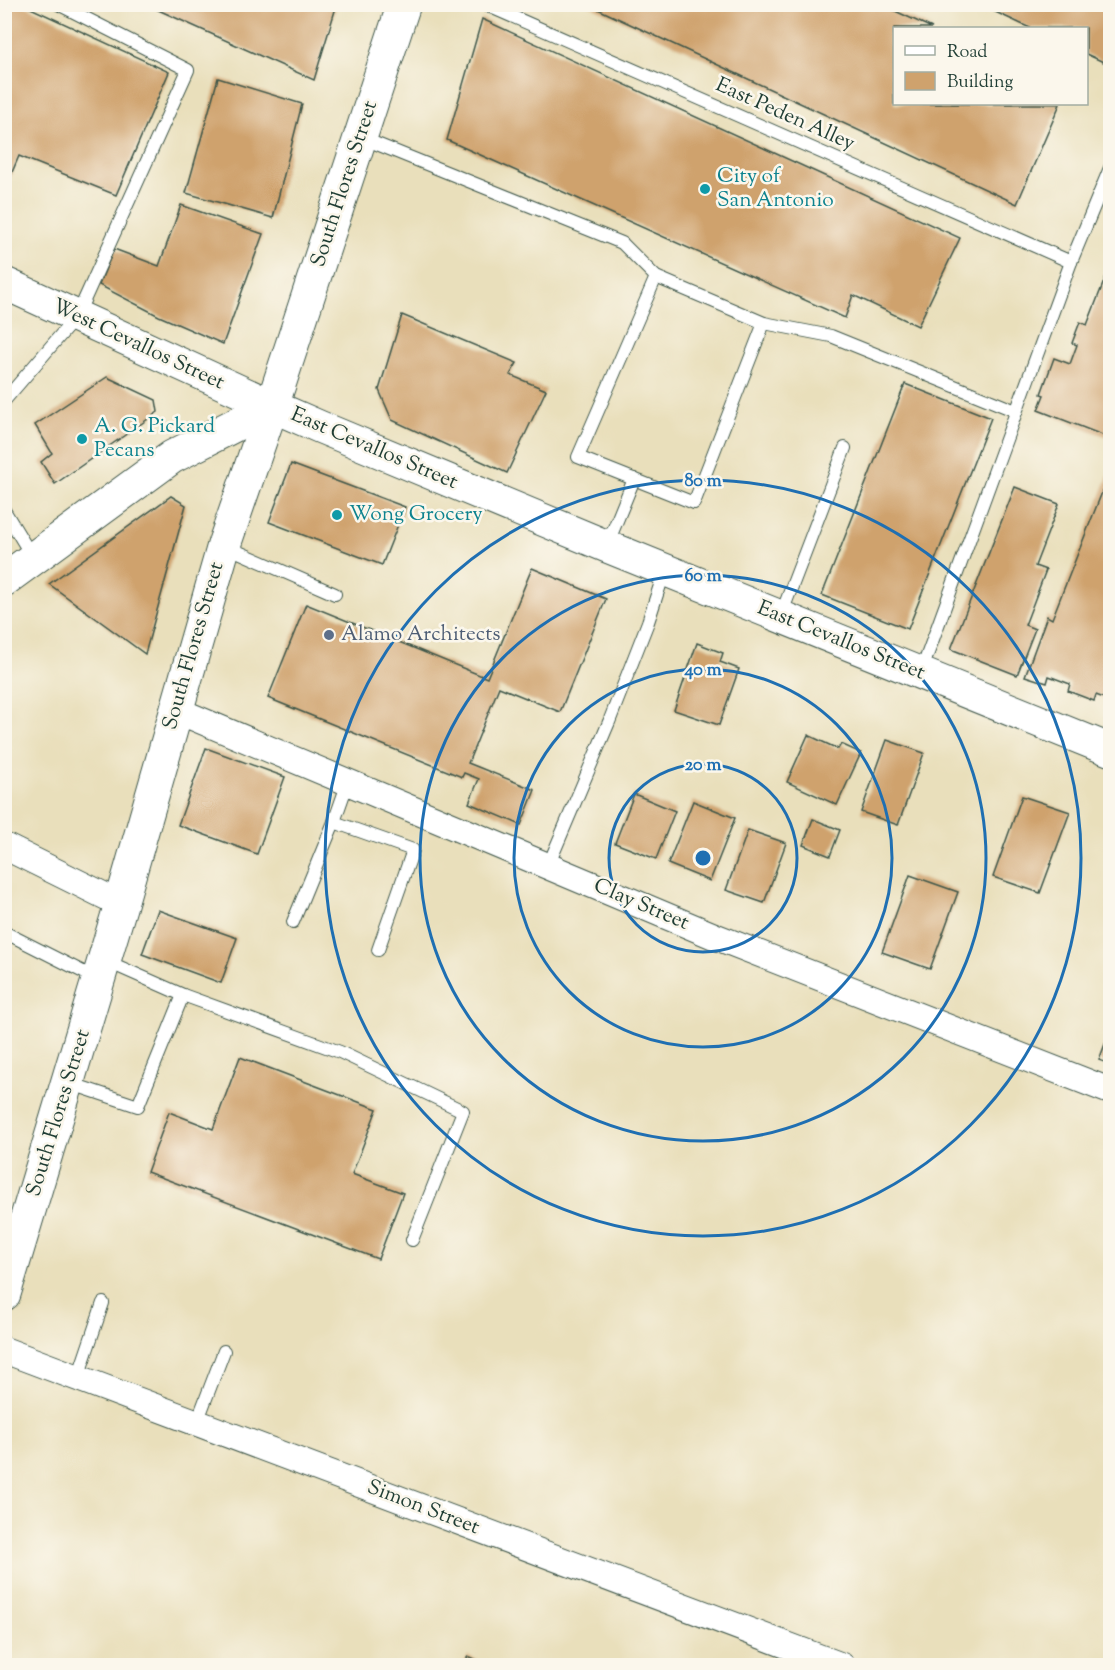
<svg xmlns="http://www.w3.org/2000/svg" width="1115" height="1670" font-family="'Sorts Mill Goudy',serif">
  <style>
    .building { fill: #cfa26d }
    .lines { fill: none; stroke-linecap: round; stroke-linejoin: round }
    .service-casing { stroke: #3d5548; stroke-width: 14 }
    .minor-casing { stroke: #3d5548; stroke-width: 28 }
    .tertiary-casing { stroke: #3d5548; stroke-width: 34 }
    .secondary-casing { stroke: #3d5548; stroke-width: 35 }
    .service { stroke: #fff; stroke-width: 12 }
    .minor { stroke: #fff; stroke-width: 26 }
    .tertiary { stroke: #fff; stroke-width: 32 }
    .secondary { stroke: #fff; stroke-width: 33 }
    .ring { fill: none; stroke: #1f6fb2; stroke-width: 3 }
    .culture-dot { fill: #0f9aa8; stroke: #fbf7ec; stroke-width: 2 }
    .service-dot { fill: #5c6f8a; stroke: #fbf7ec; stroke-width: 2 }
    .labels { text-anchor: middle; dominant-baseline: central; stroke-width: 5; stroke-linejoin: round; paint-order: stroke }
    .street-label { font-size: 21px; fill: #1f3d34; stroke: #fbf7ec }
    .culture-label { font-size: 21px; fill: #0d838f; stroke: #fbf7ec; text-anchor: start }
    .service-label { font-size: 21px; fill: #4e5e75; stroke: #fbf7ec; text-anchor: start }
    .centre { fill: #1f6fb2; stroke: #fbf7ec; stroke-width: 3 }
    .ring-label { font-size: 18px; text-anchor: middle; font-weight: bold; fill: #1f6fb2; stroke: #fbf7ec; stroke-width: 5; stroke-linejoin: round; paint-order: stroke }
  </style>
  <rect width="100%" height="100%" fill="#fbf7ec"/>
  <filter id="ink" filterUnits="userSpaceOnUse"><feTurbulence type="fractalNoise" baseFrequency=".0167" numOctaves="2"/><feDisplacementMap in="SourceGraphic" scale="12" xChannelSelector="R" yChannelSelector="G"/><feConvolveMatrix kernelMatrix="1 2 1 2 8 2 1 2 1" color-interpolation-filters="sRGB"/></filter>
  <filter id="wash" filterUnits="userSpaceOnUse"><feTurbulence type="fractalNoise" baseFrequency=".008" numOctaves="4" result="noise"/><feDisplacementMap in="SourceGraphic" scale="24" xChannelSelector="R" yChannelSelector="G"/><feGaussianBlur stdDeviation="1.35" result="paint"/><feColorMatrix in="noise" values="0 0 0 0 0 0 0 0 0 0 0 0 0 0 0 0 0 1.4 0 .05"/><feComposite in="paint" operator="in"/></filter>
  <g filter="url(#wash)">
    <rect width="100%" height="100%" fill="#e9dfbb"/>
    <g id="blocks">
      <!-- building -->
      <g class="building">
        <polygon points="4,4 22,4 169,72 116,195 19,156 4,191"/>
        <polygon points="145,4 337,4 314,80"/>
        <polygon points="587,4 880,4 932,28 894,28 894,104 1060,104 1017,204"/>
        <polygon points="978,4 1110,4 1110,65 1086,54 1086,28 1030,28"/>
        <polygon points="482,19 960,238 918,326 853,295 845,318 447,140"/>
        <polygon points="218,78 302,104 273,218 186,193"/>
        <polygon points="181,205 263,234 223,344 159,316 99,285 114,249 159,266"/>
        <polygon points="1110,266 1110,438 1038,410 1044,395 1041,394 1054,358 1070,364 1077,345 1072,343 1080,322 1087,325"/>
        <polygon points="402,315 517,363 510,375 546,390 507,473 392,420 379,390"/>
        <polygon points="107,377 156,400 158,412 55,484 41,462 52,453 35,425"/>
        <polygon points="905,384 991,418 908,629 822,595"/>
        <polygon points="291,464 405,507 382,565 269,522"/>
        <polygon points="1110,472 1110,696 1109,700 1096,695 1094,701 1068,691 1070,684 1049,676 1047,683 1025,676 1047,616 1052,619"/>
        <polygon points="1015,487 1059,504 1035,566 1046,570 1025,625 1035,629 1017,675 951,649"/>
        <polygon points="171,496 186,505 145,654 49,584"/>
        <polygon points="532,568 606,599 560,712 499,687 468,763 535,790 521,825 469,803 479,779 464,773 462,777 268,698 306,604 487,678"/>
        <polygon points="697,643 723,653 720,662 739,669 719,725 674,710"/>
        <polygon points="808,735 838,749 841,744 861,753 837,805 787,782"/>
        <polygon points="887,740 924,753 898,825 861,812"/>
        <polygon points="206,748 285,777 257,854 178,825"/>
        <polygon points="634,794 675,811 656,859 615,843"/>
        <polygon points="1022,796 1070,812 1040,893 993,877"/>
        <polygon points="693,801 735,818 710,881 668,864"/>
        <polygon points="813,819 840,830 830,856 803,845"/>
        <polygon points="748,830 786,843 764,903 726,890"/>
        <polygon points="910,875 958,892 930,969 882,952"/>
        <polygon points="158,910 237,938 221,983 142,954"/>
        <polygon points="1110,1031 1110,1064 1099,1060"/>
        <polygon points="240,1057 377,1109 352,1174 403,1193 378,1259 147,1172 169,1112 213,1129"/>
        <polygon points="468,1656 490,1666 463,1666"/>
        <polygon points="155,1661 169,1665 169,1666 154,1666"/>
      </g>
    </g>
  </g>
  <g filter="url(#ink)">
    <use href="#blocks" fill-opacity="0" stroke="#3d5548" stroke-width="1.5"/>
    <g class="lines">
      <defs>
        <g id="service">
          <polyline points="484,4 1071,262"/>
          <polyline points="362,138 622,243 656,277 764,323 831,336 1016,411"/>
          <polyline points="656,277 578,457 694,503 764,323"/>
          <polyline points="4,401 77,316 188,70 58,4"/>
          <polyline points="4,510 33,558"/>
          <polyline points="607,545 634,479"/>
          <polyline points="225,546 335,594"/>
          <polyline points="781,615 845,448"/>
          <polyline points="921,672 1071,262 1110,168"/>
          <polyline points="348,782 334,822 413,850 378,950"/>
          <polyline points="548,866 609,722 648,622 665,570"/>
          <polyline points="293,922 334,822"/>
          <polyline points="4,932 97,979"/>
          <polyline points="183,995 340,1052 463,1111 412,1240"/>
          <polyline points="69,1083 138,1106 183,995 106,961"/>
          <polyline points="78,1377 103,1303"/>
          <polyline points="197,1422 224,1351"/>
        </g>
        <g id="minor">
          <polyline points="176,710 714,936 1110,1091"/>
          <polyline points="4,846 121,904"/>
          <polyline points="4,1350 842,1666"/>
        </g>
        <polyline id="tertiary" points="4,283 272,406 320,427 606,546 1110,750"/>
        <g id="secondary">
          <polyline points="4,580 172,457 272,406"/>
          <polyline points="4,1294 121,904 224,545 272,406 404,4"/>
        </g>
      </defs>
      <!-- service casing -->
      <use href="#service" class="service-casing"/>
      <!-- minor casing -->
      <use href="#minor" class="minor-casing"/>
      <!-- tertiary casing -->
      <use href="#tertiary" class="tertiary-casing"/>
      <!-- secondary casing -->
      <use href="#secondary" class="secondary-casing"/>
      <!-- service -->
      <use href="#service" class="service"/>
      <!-- minor -->
      <use href="#minor" class="minor"/>
      <!-- tertiary -->
      <use href="#tertiary" class="tertiary"/>
      <!-- secondary -->
      <use href="#secondary" class="secondary"/>
    </g>
  </g>
  <!-- distance rings -->
  <g class="ring">
    <circle cx="703" cy="858" r="94"/>
    <circle cx="703" cy="858" r="189"/>
    <circle cx="703" cy="858" r="283"/>
    <circle cx="703" cy="858" r="378"/>
  </g>
  <!-- markers -->
  <g class="culture-dot">
    <circle cx="705" cy="189" r="6"/>
    <circle cx="82" cy="439" r="6"/>
    <circle cx="337" cy="515" r="6"/>
  </g>
  <circle class="service-dot" cx="329" cy="635" r="6"/>
  <g class="labels">
    <!-- street labels -->
    <g class="street-label">
      <text transform="translate(785 115) rotate(24)">East Peden Alley</text>
      <text transform="translate(345 184) rotate(-72)">South Flores Street</text>
      <text transform="translate(138 345) rotate(25)">West Cevallos Street</text>
      <text transform="translate(374 449) rotate(23)">East Cevallos Street</text>
      <text transform="translate(841 641) rotate(22)">East Cevallos Street</text>
      <text transform="translate(194 646) rotate(-74)">South Flores Street</text>
      <text transform="translate(641 905) rotate(23)">Clay Street</text>
      <text transform="translate(59 1113) rotate(-73)">South Flores Street</text>
      <text transform="translate(423 1508) rotate(21)">Simon Street</text>
    </g>
    <!-- culture labels -->
    <g class="culture-label">
      <text x="717" y="177">City of<tspan x="717" dy="24">San Antonio</tspan></text>
      <text x="94" y="427">A. G. Pickard<tspan x="94" dy="24">Pecans</tspan></text>
      <text x="349" y="515">Wong Grocery</text>
    </g>
    <!-- service labels -->
    <g class="service-label">
      <text x="341" y="635">Alamo Architects</text>
    </g>
  </g>
  <circle cx="703" cy="858" r="9" class="centre"/>
  <g class="ring-label">
    <text x="703" y="486">80 m</text>
    <text x="703" y="581">60 m</text>
    <text x="703" y="675">40 m</text>
    <text x="703" y="770">20 m</text>
  </g>
  <!-- margin -->
  <rect width="1115" height="1670" fill="none" stroke="#fbf7ec" stroke-width="24"/>
  <!-- legend -->
  <rect x="893" y="27" width="195" height="78" fill="#fbf7ec" stroke="#a3ada2" stroke-width="1.5"/>
  <rect x="905" y="46" width="30" height="9" fill="#ffffff" stroke="#a3ada2" stroke-width="1.5"/>
  <text x="947" y="57" font-size="18" fill="#1f3d34">Road</text>
  <rect x="905" y="72" width="30" height="18" fill="#cfa26d" stroke="#a3ada2" stroke-width="1.5"/>
  <text x="947" y="87" font-size="18" fill="#1f3d34">Building</text>
</svg>
